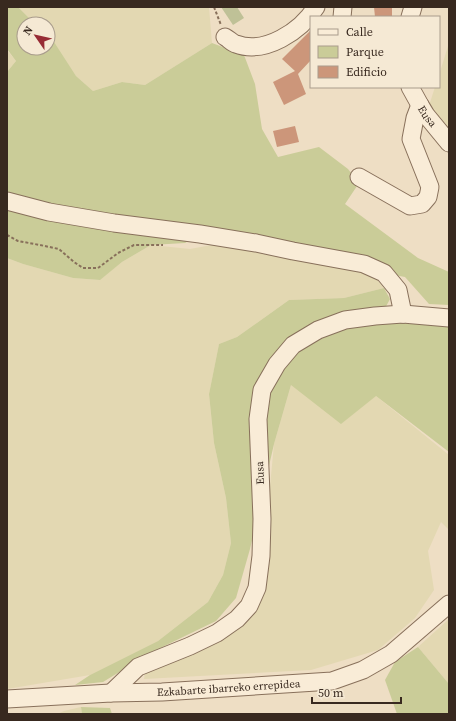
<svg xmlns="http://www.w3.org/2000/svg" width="456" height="721" font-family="'Source Serif 4',serif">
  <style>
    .farmland { fill: #e3d8b2 }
    .green { fill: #cacc98 }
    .cemetery { fill: #bfc197 }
    .building { fill: #cc967a }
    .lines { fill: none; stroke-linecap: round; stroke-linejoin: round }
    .minor-casing { stroke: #88705b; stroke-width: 19 }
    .path { stroke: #88705b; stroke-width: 2; stroke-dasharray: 3 2; stroke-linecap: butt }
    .minor { stroke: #f9ecd7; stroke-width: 17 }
    .labels { text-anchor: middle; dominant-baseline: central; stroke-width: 3.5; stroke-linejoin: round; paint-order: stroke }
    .street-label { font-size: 11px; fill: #38291f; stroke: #f5e9d4 }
  </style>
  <rect width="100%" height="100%" fill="#eedec4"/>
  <!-- farmland -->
  <g class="farmland">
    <polygon points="18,7 209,7 212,43 145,85 122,82 93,91 76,76 48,37 48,24 35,24"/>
    <polygon points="449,43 449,143 426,115 435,87 439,87 439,75"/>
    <polygon points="7,50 16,61 7,72"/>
    <polygon points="222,243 368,269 384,288 344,298 289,300 237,337 219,344 209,394 214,443 226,498 231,543 223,575 208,602 158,641 90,675 7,689 7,258 23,264 73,278 99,280 122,262 151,245 190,249"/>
    <polygon points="291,385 376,396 449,455 449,530 441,522 428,551 434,590 415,618 378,650 311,670 144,679 145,673 259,603 274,444"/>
    <polygon points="449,619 449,684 418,647"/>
    <polygon points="81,707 82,714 57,714 64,711"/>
  </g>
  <!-- green -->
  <g class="green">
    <polygon points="7,7 18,7 35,24 24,24 24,48 48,48 48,37 54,42 76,76 93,91 122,82 145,85 212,43 244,55 255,84 262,129 278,157 319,147 348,169 359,183 345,204 418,258 449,272 449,305 429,304 405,277 384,273 200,234 185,243 151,245 122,262 100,280 73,278 23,264 7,258 7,72 16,61 7,49"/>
    <polygon points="384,288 390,299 383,312 432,317 449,308 449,452 376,396 341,424 291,385 274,444 250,549 236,598 216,621 152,652 103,682 75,685 90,675 158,641 208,602 223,575 231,543 226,498 214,443 209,394 219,344 237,337 289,300 344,298"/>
    <polygon points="418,647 449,684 449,714 397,714 385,680 395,662"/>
    <polygon points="81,707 110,708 112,714 82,714"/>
  </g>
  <!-- cemetery -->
  <polygon class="cemetery" points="221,7 237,7 244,18 233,25"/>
  <!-- building -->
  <g class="building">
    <polygon points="374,7 392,7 392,17 375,17"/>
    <polygon points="311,30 311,60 298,74 306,94 284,105 273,82 295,71 282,59"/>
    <polygon points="295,126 299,142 277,147 273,131"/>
  </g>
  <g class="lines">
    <defs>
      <g id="minor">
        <polyline points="342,17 343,7"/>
        <polyline points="410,17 413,7"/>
        <path d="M225,37c4,2 7,6 11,7 29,11 65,-13 80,-37"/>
        <path id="s1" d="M410,87l10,18 6,10 23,28"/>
        <polyline points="359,177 410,206 422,204 428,197 430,187 411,139 415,118 420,105"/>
        <polyline points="7,201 49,212 114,223 200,234 256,243 293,251 364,264 384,273 398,290 403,314"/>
        <polyline points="111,693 138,667 190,646 217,633 237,619 249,606 257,588 261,556 262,519 258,419 262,390 277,364 293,345 318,330 345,320 375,316 403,314 449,318"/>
        <path id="s2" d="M7,699l104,-6 51,-1 170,-11 31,-11 28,-16 58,-50"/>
      </g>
    </defs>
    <!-- minor casing -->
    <use href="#minor" class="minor-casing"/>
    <!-- path -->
    <g class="path">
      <polyline points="214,7 221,25"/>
      <polyline points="7,235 18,241 40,245 59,249 74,262 83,268 98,268 118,253 134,245 163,245"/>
    </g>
    <!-- minor -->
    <use href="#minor" class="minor"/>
  </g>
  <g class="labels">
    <!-- street labels -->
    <g class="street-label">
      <text stroke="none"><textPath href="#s1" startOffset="34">Eusa</textPath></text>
      <text transform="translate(260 473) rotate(-92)">Eusa</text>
      <text stroke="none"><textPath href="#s2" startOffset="222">Ezkabarte ibarreko errepidea</textPath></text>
    </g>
  </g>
  <!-- border -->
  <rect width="456" height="721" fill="none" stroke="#38291f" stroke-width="16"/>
  <!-- legend -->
  <rect x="310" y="16" width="130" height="72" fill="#f5e9d4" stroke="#a99c8c"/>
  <rect x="318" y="29" width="20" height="6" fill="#f9ecd7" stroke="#a99c8c"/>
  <text x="346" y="36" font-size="12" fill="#38291f">Calle</text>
  <rect x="318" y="46" width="20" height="12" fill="#cacc98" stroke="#a99c8c"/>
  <text x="346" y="56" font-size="12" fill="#38291f">Parque</text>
  <rect x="318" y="66" width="20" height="12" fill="#cc967a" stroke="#a99c8c"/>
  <text x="346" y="76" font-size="12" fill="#38291f">Edificio</text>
  <!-- north arrow -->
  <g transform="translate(36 36) rotate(304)"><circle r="19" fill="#f5e9d4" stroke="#a99c8c"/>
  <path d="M0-3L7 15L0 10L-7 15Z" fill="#972b34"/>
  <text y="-6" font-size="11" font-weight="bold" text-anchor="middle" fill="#38291f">N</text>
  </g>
  <!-- scale -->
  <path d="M312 697v6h89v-6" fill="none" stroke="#38291f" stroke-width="2"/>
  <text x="318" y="697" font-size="12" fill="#38291f" stroke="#f5e9d4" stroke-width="3" paint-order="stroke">50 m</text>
</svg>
